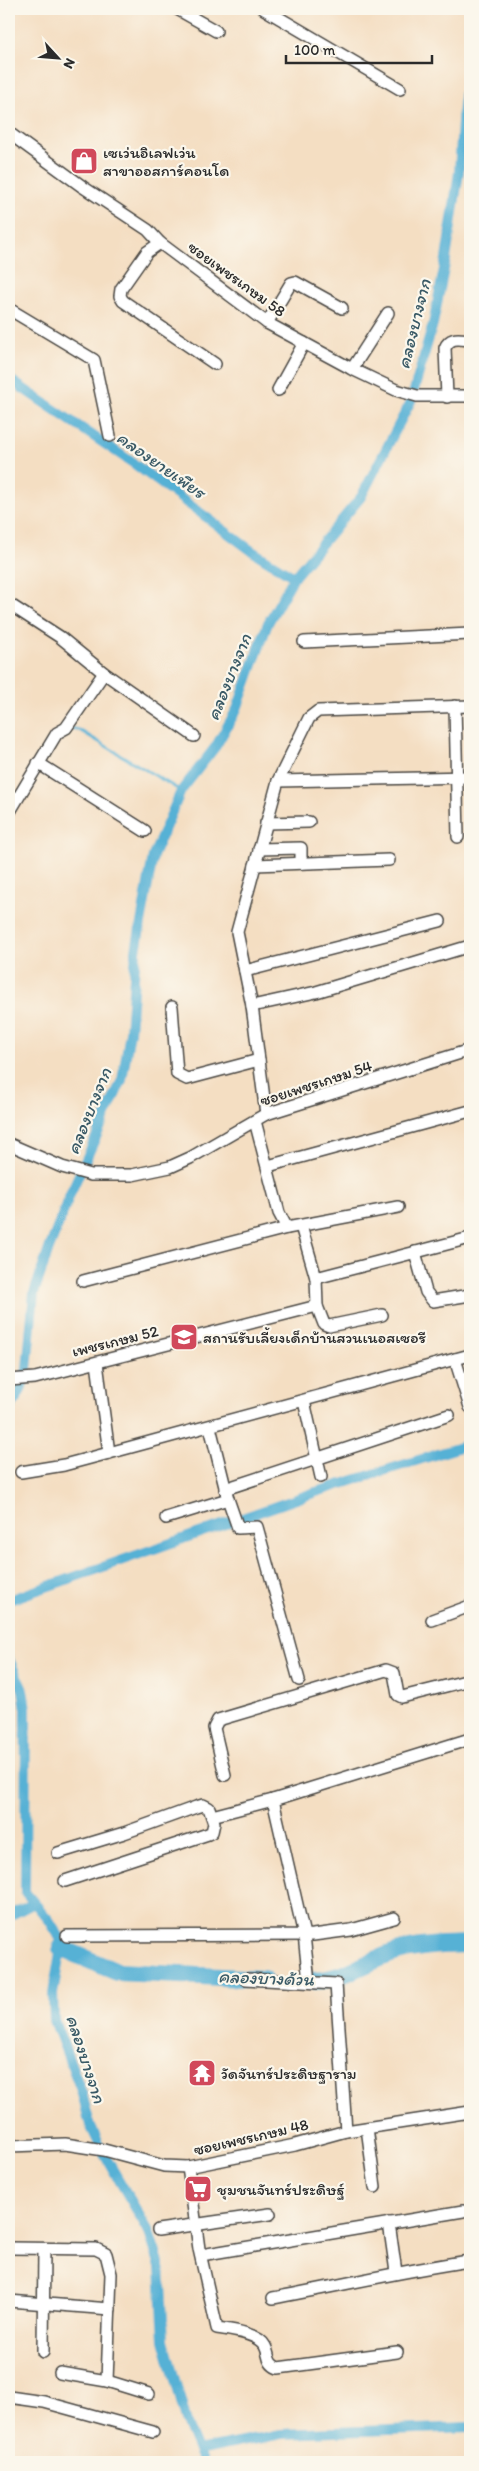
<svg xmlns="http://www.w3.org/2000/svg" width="479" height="2471" font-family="Itim,'Playpen Sans Thai',sans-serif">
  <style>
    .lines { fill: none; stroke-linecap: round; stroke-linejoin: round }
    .stream { stroke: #57b1d5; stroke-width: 3 }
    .canal { stroke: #57b1d5; stroke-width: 10 }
    .river { stroke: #57b1d5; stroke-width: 18 }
    .minor-casing { stroke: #494642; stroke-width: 14 }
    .minor { stroke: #fff; stroke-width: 11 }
    .labels { text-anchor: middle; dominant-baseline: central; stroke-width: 4.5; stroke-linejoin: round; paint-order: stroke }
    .poi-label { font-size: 16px; fill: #2b2b2b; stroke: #fbf7ec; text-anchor: start }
    .street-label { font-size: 16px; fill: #2b2b2b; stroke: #fbf7ec }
    .water-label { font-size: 18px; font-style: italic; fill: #3a5a66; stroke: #fbf7ec }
  </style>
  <rect width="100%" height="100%" fill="#fbf7ec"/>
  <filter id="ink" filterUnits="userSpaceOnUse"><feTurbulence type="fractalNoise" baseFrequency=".02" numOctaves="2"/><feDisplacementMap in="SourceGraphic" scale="10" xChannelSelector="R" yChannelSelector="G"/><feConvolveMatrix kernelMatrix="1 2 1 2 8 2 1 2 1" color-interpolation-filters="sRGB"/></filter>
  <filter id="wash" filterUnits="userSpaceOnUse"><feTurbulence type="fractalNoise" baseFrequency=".0096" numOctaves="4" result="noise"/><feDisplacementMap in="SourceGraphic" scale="20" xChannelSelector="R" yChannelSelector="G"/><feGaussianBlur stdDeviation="1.12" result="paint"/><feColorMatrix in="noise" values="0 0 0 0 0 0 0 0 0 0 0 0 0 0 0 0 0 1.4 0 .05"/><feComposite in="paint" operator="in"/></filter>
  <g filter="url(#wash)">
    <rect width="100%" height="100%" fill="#f4dec2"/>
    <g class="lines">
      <!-- stream -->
      <polyline class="stream" points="70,728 79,730 181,791"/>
      <!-- canal -->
      <g class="canal">
        <polyline points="9,379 133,463 252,551 294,577"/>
        <polyline points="9,1411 21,1390 27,1369 34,1293 49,1249 71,1192 122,1080 130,1032 136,951 153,856 181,791 216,746 237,709 268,623 294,577 361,497 411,401 433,324 446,259 459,172 463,106 470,50"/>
        <polyline points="9,1600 316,1492 470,1444"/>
        <polyline points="9,1659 23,1690 26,1709 25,1892 49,1920 62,1941 53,1994 54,2020 82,2093 90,2125 105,2156 148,2230 160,2266 164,2340 188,2427 203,2462"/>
        <polyline points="9,1916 34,1903"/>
        <polyline points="198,2451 281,2434 470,2427"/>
      </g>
      <!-- river -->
      <g class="river">
        <polyline points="61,1948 117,1972 263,1979"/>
        <path d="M309,1981c31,1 59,-21 88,-29 24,-7 49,-7 73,-8"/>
      </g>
    </g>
  </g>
  <g filter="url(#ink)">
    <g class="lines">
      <defs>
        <g id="minor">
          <polyline points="177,9 216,31"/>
          <polyline points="264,9 400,89"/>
          <polyline points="9,133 83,187 148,230 160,243 267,323 352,369 396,390 417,396 470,396"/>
          <polyline points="160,243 147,252 121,289 120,296 123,301 215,364"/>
          <polyline points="9,309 94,360 110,436"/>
          <polyline points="267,323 291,283 295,282 342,308"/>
          <polyline points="352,369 388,313"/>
          <polyline points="278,390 304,343"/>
          <path d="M447,397l-2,-49c5,-12 14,-9 25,-8"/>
          <polyline points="9,604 60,637 104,673 194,736"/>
          <polyline points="304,642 470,634"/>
          <polyline points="455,706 458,837"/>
          <polyline points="38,763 145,831"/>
          <polyline points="278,781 470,777"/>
          <polyline points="9,813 57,733 66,728 104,673"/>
          <polyline points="266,823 309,822"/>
          <polyline points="259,849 301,848 301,863"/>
          <polyline points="255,865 389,860"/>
          <polyline points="245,971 440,921"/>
          <polyline points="252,1006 316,992 470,946"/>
          <polyline points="172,1007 177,1074 187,1079 259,1060"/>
          <polyline points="266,1114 252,1006 237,932 278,781 309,718 318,711 470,706"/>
          <polyline points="255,1121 279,1213 287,1228"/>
          <polyline points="9,1144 62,1167 91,1175 132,1175 170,1167 190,1158 266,1114 470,1050"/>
          <polyline points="268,1166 470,1111"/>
          <polyline points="301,1226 316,1278 317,1306 324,1324 329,1326 382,1315"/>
          <polyline points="415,1252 426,1292 433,1301 470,1295"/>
          <polyline points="316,1278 470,1238"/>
          <polyline points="83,1281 287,1228 398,1207"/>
          <polyline points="455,1359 470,1407"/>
          <polyline points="97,1363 109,1453"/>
          <polyline points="9,1380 35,1378 317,1306"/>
          <polyline points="304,1401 321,1477"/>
          <polyline points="210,1427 228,1499 238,1528 257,1527 299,1680"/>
          <polyline points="21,1472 64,1465 109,1453 470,1355"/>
          <polyline points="225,1489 449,1415"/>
          <polyline points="166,1518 228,1499"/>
          <polyline points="432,1620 470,1606"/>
          <polyline points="225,1775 214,1728 218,1720 386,1670 394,1673 398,1695 402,1697 470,1680"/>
          <polyline points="212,1816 273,1800"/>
          <polyline points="58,1853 124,1833 196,1807 203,1805 209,1808 214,1823 212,1832 208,1834 65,1881"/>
          <polyline points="67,1936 313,1935 351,1930 394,1918"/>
          <polyline points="246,1979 336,1984 346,2131"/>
          <polyline points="309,1982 304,1935 273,1800 470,1739"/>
          <polyline points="367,2128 375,2187"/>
          <polyline points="9,2146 65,2144 104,2150 164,2166 188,2167 295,2145 346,2131 470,2112"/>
          <path d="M188,2167l11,82 18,79c13,2 41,5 48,18 5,9 1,17 13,22l119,-16"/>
          <polyline points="389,2223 396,2272"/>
          <polyline points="158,2230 270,2214"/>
          <polyline points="9,2248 96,2249 106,2254 111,2274 107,2381"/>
          <polyline points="201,2255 463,2211"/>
          <path d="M273,2298c66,-12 131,-28 197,-37"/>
          <polyline points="9,2301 110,2309"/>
          <polyline points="43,2352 44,2249"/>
          <polyline points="60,2373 107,2381 149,2394"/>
          <polyline points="9,2397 44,2402 153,2432"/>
        </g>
      </defs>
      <!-- minor casing -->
      <use href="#minor" class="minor-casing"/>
      <!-- minor -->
      <use href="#minor" class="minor"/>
    </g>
  </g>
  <!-- icons -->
  <defs>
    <symbol id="shop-square" viewBox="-11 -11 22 22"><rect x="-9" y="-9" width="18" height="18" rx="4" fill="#d1495b" stroke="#fbf7ec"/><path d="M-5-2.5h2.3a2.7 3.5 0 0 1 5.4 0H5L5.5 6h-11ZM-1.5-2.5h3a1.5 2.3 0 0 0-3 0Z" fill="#fff"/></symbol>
    <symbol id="school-square" viewBox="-11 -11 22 22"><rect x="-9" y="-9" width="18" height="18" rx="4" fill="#d1495b" stroke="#fbf7ec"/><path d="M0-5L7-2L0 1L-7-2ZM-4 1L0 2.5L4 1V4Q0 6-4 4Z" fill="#fff"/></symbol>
    <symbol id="temple-square" viewBox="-11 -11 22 22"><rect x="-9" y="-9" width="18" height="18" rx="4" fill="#d1495b" stroke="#fbf7ec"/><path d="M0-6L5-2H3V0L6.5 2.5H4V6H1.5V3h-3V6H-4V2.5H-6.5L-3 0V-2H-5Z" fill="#fff"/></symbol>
    <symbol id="supermarket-square" viewBox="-11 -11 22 22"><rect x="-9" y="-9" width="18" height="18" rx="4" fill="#d1495b" stroke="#fbf7ec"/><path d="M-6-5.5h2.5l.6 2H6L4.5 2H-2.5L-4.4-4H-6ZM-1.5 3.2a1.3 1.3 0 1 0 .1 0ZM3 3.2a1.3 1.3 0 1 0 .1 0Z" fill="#fff"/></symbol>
  </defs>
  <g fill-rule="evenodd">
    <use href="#shop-square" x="68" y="145" width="32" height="32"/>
    <use href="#school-square" x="168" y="1321" width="32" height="32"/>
    <use href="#temple-square" x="186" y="2057" width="32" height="32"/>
    <use href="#supermarket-square" x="182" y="2173" width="32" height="32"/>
  </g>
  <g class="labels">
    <!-- poi labels -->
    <g class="poi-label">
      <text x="103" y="152">เซเว่นอิเลฟเว่น<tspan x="103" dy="18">สาขาออสการ์คอนโด</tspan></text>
      <text x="203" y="1337">สถานรับเลี้ยงเด็กบ้านสวนเนอสเซอรี</text>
      <text x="221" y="2073">วัดจันทร์ประดิษฐาราม</text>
      <text x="217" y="2189">ชุมชนจันทร์ประดิษฐ์</text>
    </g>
    <!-- street labels -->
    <g class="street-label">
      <text transform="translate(237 279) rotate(36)">ซอยเพชรเกษม 58</text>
      <text transform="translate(316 1083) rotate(-18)">ซอยเพชรเกษม 54</text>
      <text transform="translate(115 1341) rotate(-14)">เพชรเกษม 52</text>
      <text transform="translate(251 2137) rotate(-13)">ซอยเพชรเกษม 48</text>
    </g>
    <!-- water labels -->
    <g class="water-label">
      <text transform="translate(414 324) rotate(-76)">คลองบางจาก</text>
      <text transform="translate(161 465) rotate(35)">คลองยายเพียร</text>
      <text transform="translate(229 677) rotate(-68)">คลองบางจาก</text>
      <text transform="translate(89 1111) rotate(-68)">คลองบางจาก</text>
      <text transform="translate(266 1978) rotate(2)">คลองบางด้วน</text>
      <text transform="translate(86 2059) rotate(72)">คลองบางจาก</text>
    </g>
  </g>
  <!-- margin -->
  <rect width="479" height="2471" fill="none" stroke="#fbf7ec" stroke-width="30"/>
  <!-- north arrow -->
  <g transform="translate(58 58) rotate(116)" stroke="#fbf7ec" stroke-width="4" paint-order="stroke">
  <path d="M0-4L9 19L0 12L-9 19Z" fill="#2b2b2b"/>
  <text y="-8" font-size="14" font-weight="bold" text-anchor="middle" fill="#2b2b2b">N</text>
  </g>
  <!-- scale -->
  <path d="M286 55v8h146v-8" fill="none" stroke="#2b2b2b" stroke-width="2.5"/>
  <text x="294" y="55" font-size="15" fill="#2b2b2b" stroke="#fbf7ec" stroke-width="4" paint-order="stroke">100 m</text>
</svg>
